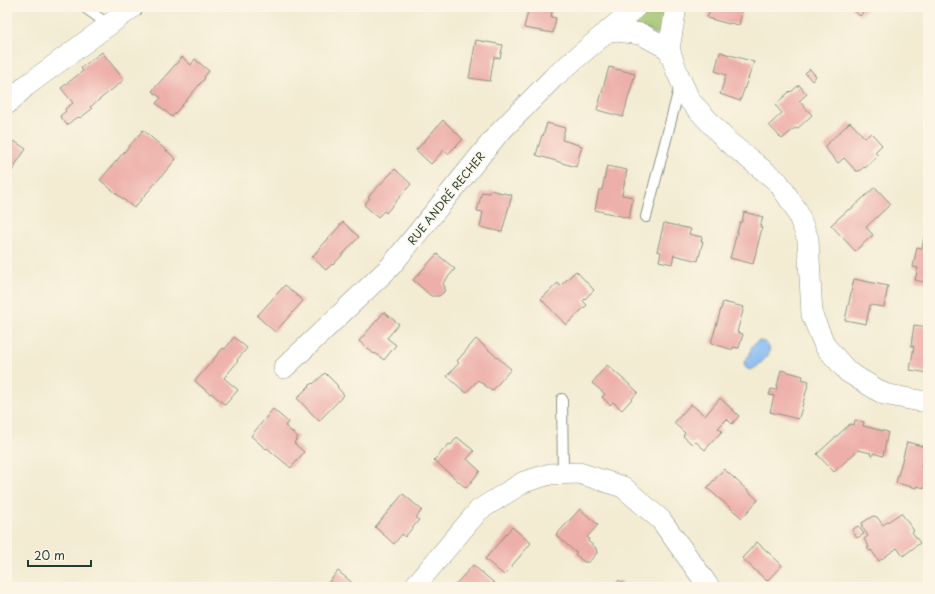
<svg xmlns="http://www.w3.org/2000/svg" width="935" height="594" font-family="'Playpen Sans',sans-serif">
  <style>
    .green { fill: #9dc06a; stroke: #5e7e4f }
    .water { fill: #84b9f3; stroke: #527b94 }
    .building { fill: #edafa9 }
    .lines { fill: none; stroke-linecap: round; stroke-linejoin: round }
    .lane-casing { stroke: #899484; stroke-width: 12 }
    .street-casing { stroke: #899484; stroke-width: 22 }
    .lane { stroke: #fff; stroke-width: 10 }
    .street { stroke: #fff; stroke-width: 21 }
    .labels { text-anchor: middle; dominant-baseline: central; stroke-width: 3; stroke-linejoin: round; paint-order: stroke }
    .street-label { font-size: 11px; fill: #1f3d34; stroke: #fcf5e5 }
  </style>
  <rect width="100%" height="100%" fill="#fcf5e5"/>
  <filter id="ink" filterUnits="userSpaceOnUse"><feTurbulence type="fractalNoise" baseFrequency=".025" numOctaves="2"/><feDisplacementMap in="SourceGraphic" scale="8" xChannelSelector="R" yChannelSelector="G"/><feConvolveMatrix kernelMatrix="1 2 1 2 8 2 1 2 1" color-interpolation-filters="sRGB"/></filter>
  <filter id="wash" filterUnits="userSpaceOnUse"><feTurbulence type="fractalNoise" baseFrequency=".012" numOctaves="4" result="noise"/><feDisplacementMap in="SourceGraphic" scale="16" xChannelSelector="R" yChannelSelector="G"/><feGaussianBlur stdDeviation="0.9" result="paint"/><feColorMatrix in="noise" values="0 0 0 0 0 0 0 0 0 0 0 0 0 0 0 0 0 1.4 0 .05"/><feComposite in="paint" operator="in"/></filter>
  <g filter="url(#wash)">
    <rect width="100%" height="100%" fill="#f3ecd3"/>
    <!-- green -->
    <polygon class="green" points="646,7 670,7 661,35 633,25 634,18"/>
    <!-- water -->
    <path class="water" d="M758,341c9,0 13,5 11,13 -5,7 -23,26 -25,8l5,-7 3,-9z"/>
    <g id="blocks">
      <!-- building -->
      <g class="building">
        <polygon points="529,7 553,7 551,17 556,18 553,33 524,28"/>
        <polygon points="711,7 743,7 739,25 730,23 729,24 707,18"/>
        <polygon points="850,7 868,7 860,16"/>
        <polygon points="476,40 503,45 500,58 494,57 490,81 469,78"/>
        <polygon points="102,52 124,80 90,107 92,109 80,118 79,117 74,119 67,125 60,116 66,111 65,109 73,103 61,88 83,71 81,68"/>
        <polygon points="720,52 754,62 740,101 720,94 726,75 715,71"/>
        <polygon points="182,57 191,65 195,59 209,71 204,77 205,78 172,117 156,103 161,98 152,91"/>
        <polygon points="609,67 635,74 623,117 597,110"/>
        <polygon points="810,69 816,76 812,81 805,73"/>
        <polygon points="799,85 807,94 799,101 812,115 797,129 795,128 782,139 769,125 782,113 775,105 790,91 791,92"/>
        <polygon points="443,120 463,139 448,154 444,150 431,164 416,150"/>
        <polygon points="850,122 865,138 871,133 882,145 875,152 878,156 865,168 864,167 859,171 856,171 844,158 838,163 824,147"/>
        <polygon points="547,123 565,128 562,140 582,146 576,167 536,155 542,135 543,136"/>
        <polygon points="143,130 176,159 134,208 100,180"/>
        <polygon points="14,141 26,149 15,165 16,166 7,176 7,151"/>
        <polygon points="607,166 627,170 622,195 633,197 629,218 595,210 599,190 602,190"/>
        <polygon points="395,169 411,184 386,213 384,211 378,217 364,205 370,198 368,197"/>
        <polygon points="875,187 891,204 866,227 873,235 855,251 831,225 849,209 850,210"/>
        <polygon points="490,190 512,195 502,232 480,227 483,212 477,211 482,192 489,193"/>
        <polygon points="744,212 763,217 760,227 762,228 753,264 730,258 740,222 742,222"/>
        <polygon points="343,222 359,237 333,265 332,264 326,270 312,257"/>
        <polygon points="664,223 691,229 689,234 702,237 701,241 703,241 698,261 674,255 672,264 659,261 661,252 657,251"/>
        <polygon points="924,237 928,237 928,283 915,280 918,268 913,267 917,247 922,248"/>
        <polygon points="437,254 455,269 443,283 445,287 444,292 439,296 431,296 413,280"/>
        <polygon points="576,271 594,290 583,301 587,305 566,325 541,299 558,283 560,286"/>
        <polygon points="854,279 888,286 884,307 870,305 866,324 845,320"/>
        <polygon points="285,285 303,301 275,332 257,316"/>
        <polygon points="723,302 744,307 737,332 743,334 739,348 733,347 733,349 730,349 711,343"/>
        <polygon points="384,312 399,324 387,338 396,345 384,360 375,353 374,354 359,341"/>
        <polygon points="914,325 928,327 928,373 910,370 914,346 911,346"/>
        <polygon points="234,337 247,348 237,360 238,361 224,378 238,390 225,405 211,393 210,394 195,381 223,348 225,349"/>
        <polygon points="476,339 511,369 492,391 478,380 466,393 447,376 459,363 457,361"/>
        <polygon points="607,365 638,392 622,410 613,402 610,405 602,397 605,394 592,383"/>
        <polygon points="781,370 803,376 802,379 809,381 799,418 798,419 770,412 774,396 769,395 771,389 776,390"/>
        <polygon points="325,373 338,386 337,387 344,395 319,421 297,398 312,383 313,384"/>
        <polygon points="720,398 739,416 732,424 727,419 718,428 722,431 705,450 695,441 692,444 683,436 685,433 674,423 691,404 705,416"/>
        <polygon points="273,409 288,422 285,426 298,437 294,443 304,452 291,468 267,448 266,449 251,436"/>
        <polygon points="855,420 864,422 863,426 888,432 883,456 873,453 873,456 870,455 871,453 858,450 834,472 817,454 850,424 854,425"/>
        <polygon points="457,437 474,451 467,459 480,471 466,488 434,460 449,444 451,445"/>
        <polygon points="907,442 926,447 921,467 928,468 928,489 917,486 916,488 896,483"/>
        <polygon points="724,469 758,500 742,518 707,488"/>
        <polygon points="403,494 422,510 416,518 419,520 405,537 402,534 394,544 375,527"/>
        <polygon points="580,509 598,525 587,537 589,539 588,541 596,548 597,553 589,562 584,562 575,554 577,552 574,551 556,535"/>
        <polygon points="901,513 914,531 912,532 920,543 903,556 897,548 879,561 871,550 870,551 867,548 869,547 864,539 868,536 862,527 862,523 873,516 877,517 883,525"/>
        <polygon points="858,526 864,534 857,538 852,530"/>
        <polygon points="512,527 531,543 504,575 485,559"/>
        <polygon points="757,542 782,565 767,581 742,558"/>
        <polygon points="473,565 499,587 454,586"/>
        <polygon points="338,571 356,586 355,587 325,587"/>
        <polygon points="619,580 627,587 613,587"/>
      </g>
    </g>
  </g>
  <g filter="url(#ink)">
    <use href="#blocks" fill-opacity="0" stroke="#899484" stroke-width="1"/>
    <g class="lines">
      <defs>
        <g id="lane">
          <polyline points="84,7 109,25"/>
          <polyline points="646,217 680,85"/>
          <polyline points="562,399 563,474"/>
        </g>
        <g id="street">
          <polyline points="676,7 669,49 677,72 690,101 727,141 778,182 796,209 808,239 812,315 825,346 848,372 884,394 920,401 928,401"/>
          <polyline points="609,30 641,34 669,49"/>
          <polyline points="7,104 26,86 133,7"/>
          <polyline points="284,368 390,267 497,135 553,78 636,7"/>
          <polyline points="414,587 479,510 524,482 550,474 579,473 623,487 661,520 709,587"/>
        </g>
      </defs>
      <!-- lane casing -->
      <use href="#lane" class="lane-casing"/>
      <!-- street casing -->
      <use href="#street" class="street-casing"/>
      <!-- lane -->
      <use href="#lane" class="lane"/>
      <!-- street -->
      <use href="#street" class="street"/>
    </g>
  </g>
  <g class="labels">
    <!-- street labels -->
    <g class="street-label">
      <text transform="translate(446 198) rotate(-51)">RUE ANDRÉ RECHER</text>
    </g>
  </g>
  <!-- margin -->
  <rect width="935" height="594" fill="none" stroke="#fcf5e5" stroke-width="24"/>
  <!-- scale -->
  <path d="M28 560v6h63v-6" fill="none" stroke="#1f3d34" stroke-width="2"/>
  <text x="34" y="560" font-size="12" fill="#1f3d34" stroke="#fcf5e5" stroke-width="3" paint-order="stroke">20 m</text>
</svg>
